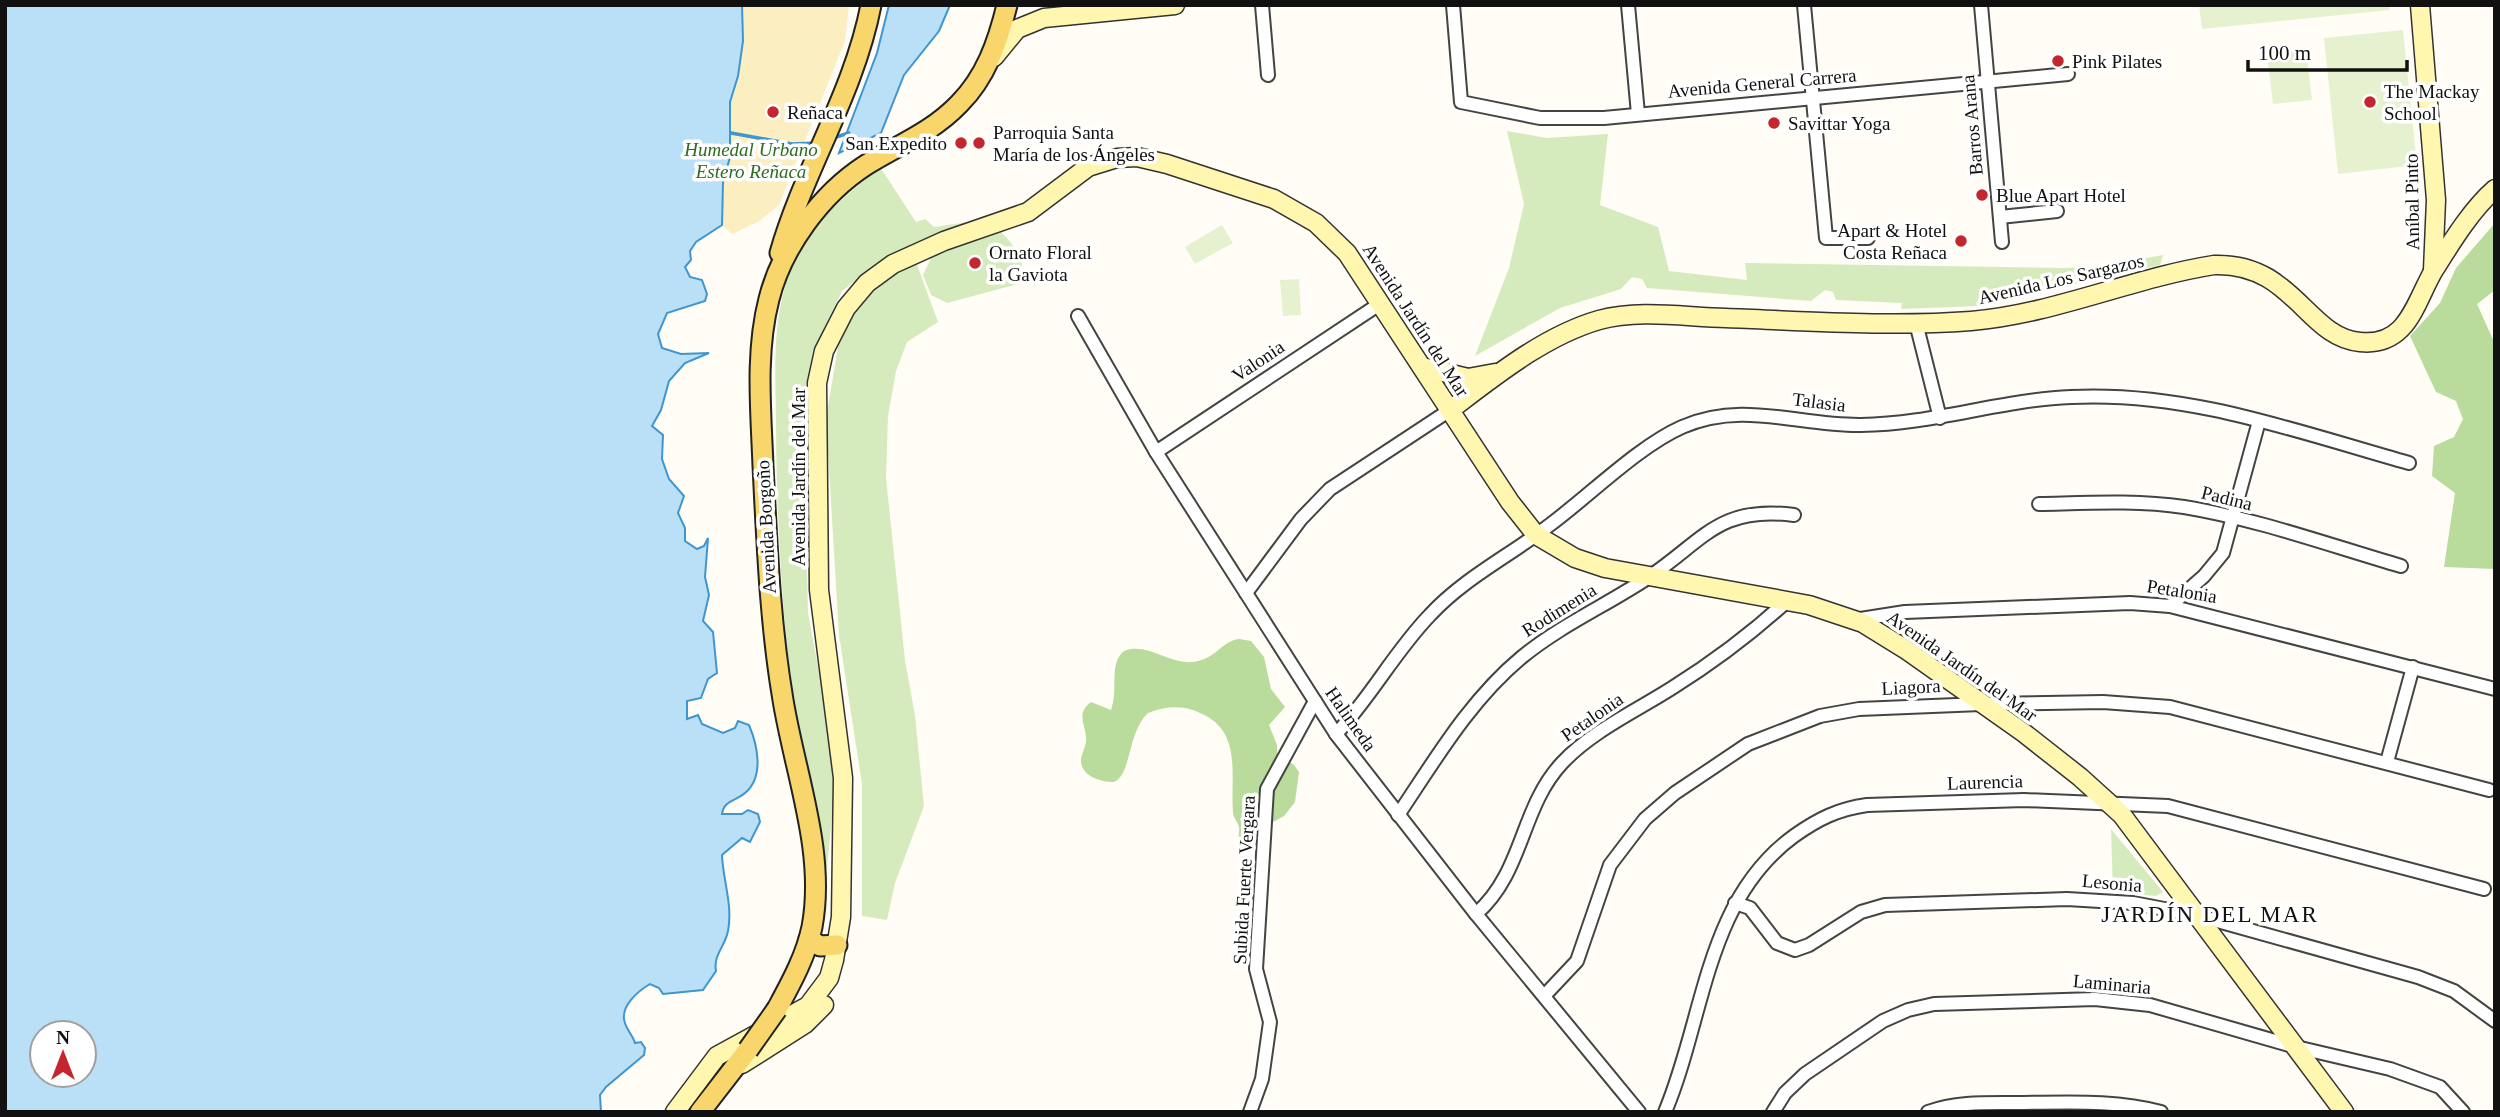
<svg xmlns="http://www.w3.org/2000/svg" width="2500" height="1117" font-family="'Times New Roman',serif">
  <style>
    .green { fill: #d5ebbd }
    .forest { fill: #b9dc9c }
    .sand { fill: #fbeec1 }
    .pitch { fill: #e6f2cf }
    .water { fill: #b9e0f7; stroke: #3f96cf; stroke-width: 2; fill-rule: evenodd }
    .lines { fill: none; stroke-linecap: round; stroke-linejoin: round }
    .stream { stroke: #3f96cf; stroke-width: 3.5 }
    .street-casing { stroke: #444; stroke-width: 16 }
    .secondary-casing { stroke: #333; stroke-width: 21 }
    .primary-casing { stroke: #222; stroke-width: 23 }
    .street { stroke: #fff; stroke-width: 12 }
    .secondary { stroke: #fff6b0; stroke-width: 18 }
    .primary { stroke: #f9d66b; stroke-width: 19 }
    .primary-bridge-casing { stroke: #222; stroke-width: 23; stroke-linecap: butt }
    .primary-bridge { stroke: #f9d66b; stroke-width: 19 }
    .poi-dot { fill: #c4262e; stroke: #fff; stroke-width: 2.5 }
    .labels { text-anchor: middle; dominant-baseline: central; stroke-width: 7; stroke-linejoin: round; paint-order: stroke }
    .poi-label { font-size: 19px; fill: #111; stroke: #fff; text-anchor: start }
    .street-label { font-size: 19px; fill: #111; stroke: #fff }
    .park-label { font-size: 19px; font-style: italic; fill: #2f6b1f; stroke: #fff }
    .quarter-label { font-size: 23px; letter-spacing: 2px; fill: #111; stroke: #fff }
  </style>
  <rect width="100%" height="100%" fill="#fffdf5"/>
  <!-- green -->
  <g class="green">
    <polygon points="1507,131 1547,138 1608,134 1600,205 1658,227 1669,271 1747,280 1745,263 2063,268 2095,267 2163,255 2160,265 1979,306 1901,309 1902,303 1836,300 1833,292 1825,290 1811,301 1647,288 1642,279 1632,277 1621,289 1560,308 1475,356 1509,268 1524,204"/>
    <path d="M880,167l36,55 9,-3 9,8 62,-9 -106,36 -48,37 -29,60 -8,38 -2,31 5,193 23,123 4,47 -8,86h-5c-9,-74 -28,-146 -35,-220 -7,-77 -11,-155 -11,-233 -1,-53 -4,-107 19,-156 18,-39 53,-66 85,-93z"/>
    <path d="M1001,232c16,16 24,28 21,51l-75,20 -16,-8 -8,-20 9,-19z"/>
    <polygon points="916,262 938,322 907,342 896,371 888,416 886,478 905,660 915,716 924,806 895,883 887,920 862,916 862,784 839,635 826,418 839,341 863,296 904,266"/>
    <polygon points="2111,829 2163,892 2156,896 2113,892"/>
  </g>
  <!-- forest -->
  <g class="forest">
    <polygon points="2495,223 2495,290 2477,304 2495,344 2495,569 2444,567 2455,493 2432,476 2434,446 2454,437 2463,419 2456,401 2436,392 2410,336 2440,303 2456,268"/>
    <path d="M1239,639l12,2 13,16 7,32 14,18 -16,18 8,20v8l17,12 5,7 -4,30 -11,14 -27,15 -13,21c-9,-7 -4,-15 -5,-25 -1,-5 -6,-9 -6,-15 -3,-37 10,-81 -33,-99 -17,-8 -34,-7 -52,0 -21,20 -16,61 -34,69 -14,0 -34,-6 -33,-23 1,-7 6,-14 5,-22 -1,-14 -10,-24 5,-35l20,8c8,-21 -3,-46 13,-59 23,-9 44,13 68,11 24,-2 29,-21 47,-23z"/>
  </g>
  <!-- sand -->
  <polygon class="sand" points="742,5 849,5 845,41 779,205 758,222 732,234 722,225 723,183 728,172 731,133 730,102 738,76 743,41"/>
  <!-- pitch -->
  <g class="pitch">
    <polygon points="2199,5 2389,5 2389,10 2202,29"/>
    <polygon points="2403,30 2417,165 2338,174 2324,38"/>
    <polygon points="2306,50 2312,100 2273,104 2267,54"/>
    <polygon points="1222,225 1233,243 1195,264 1185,247"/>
    <polygon points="1299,279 1301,315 1283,316 1280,280"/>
  </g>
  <!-- water -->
  <g class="water">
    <path d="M5,5h737l1,36 -5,35 -8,26v55l-7,26 -1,42 -26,17 -6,9 1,9 -6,7 5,10 12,3 5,14 -2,7 -38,12 -9,21 4,14 19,6 28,-1 -24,10 -16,18 -8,29 -9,16 11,9 -1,24 7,20 15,17 -6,17 7,15v13l12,8 7,-3 4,-8 -3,39 4,18 -6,26 10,11 4,41 -9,6 -7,19 -14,3v18l11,-4 4,9 21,9 12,-5 3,-7 11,4c8,19 16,51 -4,68 -9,8 -21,7 -23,21h20l6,-4 10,4 2,8 -10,20 -8,-4 -20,17c1,26 11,50 6,76 -3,16 -15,24 -12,40l-13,19 -40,4 -4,-6 -9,-4c-12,7 -31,23 -25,39 2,7 8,13 10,20l6,-1 4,6 -1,7 -38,32 -6,8 1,17h-596zM42,1033h42v42h-42z"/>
    <polygon points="889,5 950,5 939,31 904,75 881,133 839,153 877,53"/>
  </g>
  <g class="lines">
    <!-- stream -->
    <g class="stream">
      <polyline points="731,133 792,144 816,143"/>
      <polyline points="833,138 849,133"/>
    </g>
    <defs>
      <g id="street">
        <polyline points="1262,5 1268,75"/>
        <polyline points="1453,5 1461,102 1540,118 1604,118 2068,74"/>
        <polyline points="1628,5 1638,114"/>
        <polyline points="1804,5 1826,238 1868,238"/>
        <polyline points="1981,5 2002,242"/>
        <polyline points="2000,217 2057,211"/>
        <polyline points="1078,316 1156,452 1336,734 1476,914 1639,1112"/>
        <polyline points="1916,323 1940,418"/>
        <polyline points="1156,452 1381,303"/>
        <path d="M2039,504c48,-1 97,-4 145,3 73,12 145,38 217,59"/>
        <polyline points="1246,593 1301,519 1330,489 1450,410"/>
        <polyline points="2170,606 2204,576 2223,553 2259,421"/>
        <polyline points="1854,620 1905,612 2130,603 2170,606 2495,689"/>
        <path d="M1336,734c35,-37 59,-83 94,-119 34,-37 81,-60 121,-91 39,-29 88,-78 131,-97 61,-27 117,-1 179,-2 72,-1 139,-25 210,-28 117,-6 227,35 338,66"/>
        <polyline points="2387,762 2413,667"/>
        <path d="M1398,815c37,-55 72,-115 124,-158 39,-32 85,-52 127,-80 54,-36 70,-72 145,-62"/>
        <polyline points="1735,903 1750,908 1777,943 1795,950 1809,945 1861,912 1885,905 2067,899 2133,903 2196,915 2418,977 2454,991 2495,1021"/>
        <path d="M1476,914c48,-42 44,-106 86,-151 30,-32 74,-52 110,-75 40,-25 80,-55 115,-87"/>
        <polyline points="1545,995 1577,961 1610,865 1645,819 1675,793 1748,744 1820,716 1859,709 1981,704 2103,702 2170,707 2489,790"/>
        <polyline points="1250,1112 1262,1079 1270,1022 1256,969 1267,789 1315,701"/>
        <path d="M1665,1112c40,-95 40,-211 129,-276 24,-17 44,-27 73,-31l157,-5 144,6 316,83"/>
        <polyline points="1773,1112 1785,1093 1805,1074 1883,1021 1908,1010 1934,1004 2095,999 2150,1005 2296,1047 2390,1069 2440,1087 2463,1112"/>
        <path d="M1928,1112c28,-10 56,-9 86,-9 49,0 99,-4 147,9"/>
      </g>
      <g id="secondary">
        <polyline points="2420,5 2436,200 2433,270"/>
        <polyline points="994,57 1017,29 1044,18 1175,5"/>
        <polyline points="1422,367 1468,378 1495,373"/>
        <path d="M1450,410c45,-34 94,-74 149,-90 41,-11 85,-3 127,-2 81,3 164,9 245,3 83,-7 161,-43 243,-56 79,-3 93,73 146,77 48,5 55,-40 74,-72 17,-27 37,-60 61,-81"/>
        <polyline points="742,1064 805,1024 824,1005"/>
        <polyline points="675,1112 717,1056 808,1006 829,978 834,960 841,917 843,778 819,590 817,383 824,351 846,308 867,283 893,264 944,241 1028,212 1088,167 1117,158 1137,157 1167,164 1274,199 1316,223 1347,253 1510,502 1536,535 1575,558 1605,568 1809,605 1863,623 1905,649 2024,733 2080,777 2122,815 2344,1112"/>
      </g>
      <g id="primary">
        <path d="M780,253c24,-84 74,-160 91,-248"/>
        <polyline points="809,939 820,946 837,945"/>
        <path d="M777,1009c14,-26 29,-53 35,-82 14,-75 -17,-153 -29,-227 -13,-77 -16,-155 -20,-234 -2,-55 -8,-113 6,-167 13,-52 52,-105 97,-134 32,-20 65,-32 93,-61 27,-27 39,-62 48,-99"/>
        <polyline points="700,1112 748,1050"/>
      </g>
    </defs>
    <!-- street casing -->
    <use href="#street" class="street-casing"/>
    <!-- secondary casing -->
    <use href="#secondary" class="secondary-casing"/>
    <!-- primary casing -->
    <use href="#primary" class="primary-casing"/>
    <!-- street -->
    <use href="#street" class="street"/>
    <!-- secondary -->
    <use href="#secondary" class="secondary"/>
    <!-- primary -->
    <use href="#primary" class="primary"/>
    <defs>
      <polyline id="primary-bridge" points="748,1050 777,1009"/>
    </defs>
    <!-- primary-bridge casing -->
    <use href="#primary-bridge" class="primary-bridge-casing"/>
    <!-- primary-bridge -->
    <use href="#primary-bridge" class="primary-bridge"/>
  </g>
  <!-- markers -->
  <g class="poi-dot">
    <circle cx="2058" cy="61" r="7"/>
    <circle cx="2370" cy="102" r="7"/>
    <circle cx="773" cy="112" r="7"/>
    <circle cx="1774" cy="123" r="7"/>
    <circle cx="961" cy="143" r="7"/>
    <circle cx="979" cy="143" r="7"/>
    <circle cx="1982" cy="195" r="7"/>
    <circle cx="1961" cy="241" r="7"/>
    <circle cx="975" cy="263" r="7"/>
  </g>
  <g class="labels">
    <!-- poi labels -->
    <g class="poi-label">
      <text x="2072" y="61">Pink Pilates</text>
      <text x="2384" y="91">The Mackay<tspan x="2384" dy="22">School</tspan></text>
      <text x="787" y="112">Reñaca</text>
      <text x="1788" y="123">Savittar Yoga</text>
      <text x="993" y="132">Parroquia Santa<tspan x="993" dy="22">María de los Ángeles</tspan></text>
      <text x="947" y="143" text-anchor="end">San Expedito</text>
      <text x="1996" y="195">Blue Apart Hotel</text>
      <text x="1947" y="230" text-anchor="end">Apart &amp; Hotel<tspan x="1947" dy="22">Costa Reñaca</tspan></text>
      <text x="989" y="252">Ornato Floral<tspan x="989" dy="22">la Gaviota</tspan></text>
    </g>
    <!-- street labels -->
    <g class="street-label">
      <text transform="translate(1762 83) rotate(-5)">Avenida General Carrera</text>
      <text transform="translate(1972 125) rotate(-95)">Barros Arana</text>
      <text transform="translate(2412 202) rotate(-91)">Aníbal Pinto</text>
      <text transform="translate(2061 279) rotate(-13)">Avenida Los Sargazos</text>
      <text transform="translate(1416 320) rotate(57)">Avenida Jardín del Mar</text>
      <text transform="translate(1258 361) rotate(-34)">Valonia</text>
      <text transform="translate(1819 402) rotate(7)">Talasia</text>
      <text transform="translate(798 477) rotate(-90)">Avenida Jardín del Mar</text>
      <text transform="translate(2227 498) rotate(14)">Padina</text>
      <text transform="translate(766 527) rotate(-93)">Avenida Borgoño</text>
      <text transform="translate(2182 591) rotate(9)">Petalonia</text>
      <text transform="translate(1559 610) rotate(-32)">Rodimenia</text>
      <text transform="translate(1962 666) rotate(35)">Avenida Jardín del Mar</text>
      <text transform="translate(1911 687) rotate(-3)">Liagora</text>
      <text transform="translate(1592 717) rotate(-35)">Petalonia</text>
      <text transform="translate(1351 719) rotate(55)">Halimeda</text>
      <text transform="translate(1985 782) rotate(-2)">Laurencia</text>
      <text transform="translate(1244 880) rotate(-87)">Subida Fuerte Vergara</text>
      <text transform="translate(2112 883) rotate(5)">Lesonia</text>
      <text transform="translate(2112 984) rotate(5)">Laminaria</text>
    </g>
    <!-- park labels -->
    <g class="park-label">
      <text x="751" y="149">Humedal Urbano<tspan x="751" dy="22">Estero Reñaca</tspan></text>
    </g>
    <!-- quarter labels -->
    <g class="quarter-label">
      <text x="2210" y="914">JARDÍN DEL MAR</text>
    </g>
  </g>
  <!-- border -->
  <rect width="2500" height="1117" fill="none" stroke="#111111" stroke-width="14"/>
  <!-- north arrow -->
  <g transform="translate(63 1054)"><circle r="33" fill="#ffffff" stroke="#a0a0a0" stroke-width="2"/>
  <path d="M0-5L12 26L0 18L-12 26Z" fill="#c4262e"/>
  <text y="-10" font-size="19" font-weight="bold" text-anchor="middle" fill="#111111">N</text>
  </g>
  <!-- scale -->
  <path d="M2248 60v10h159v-10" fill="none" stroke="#111111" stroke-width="3.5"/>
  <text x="2258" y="60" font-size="21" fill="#111111" stroke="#ffffff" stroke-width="5" paint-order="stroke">100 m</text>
</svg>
